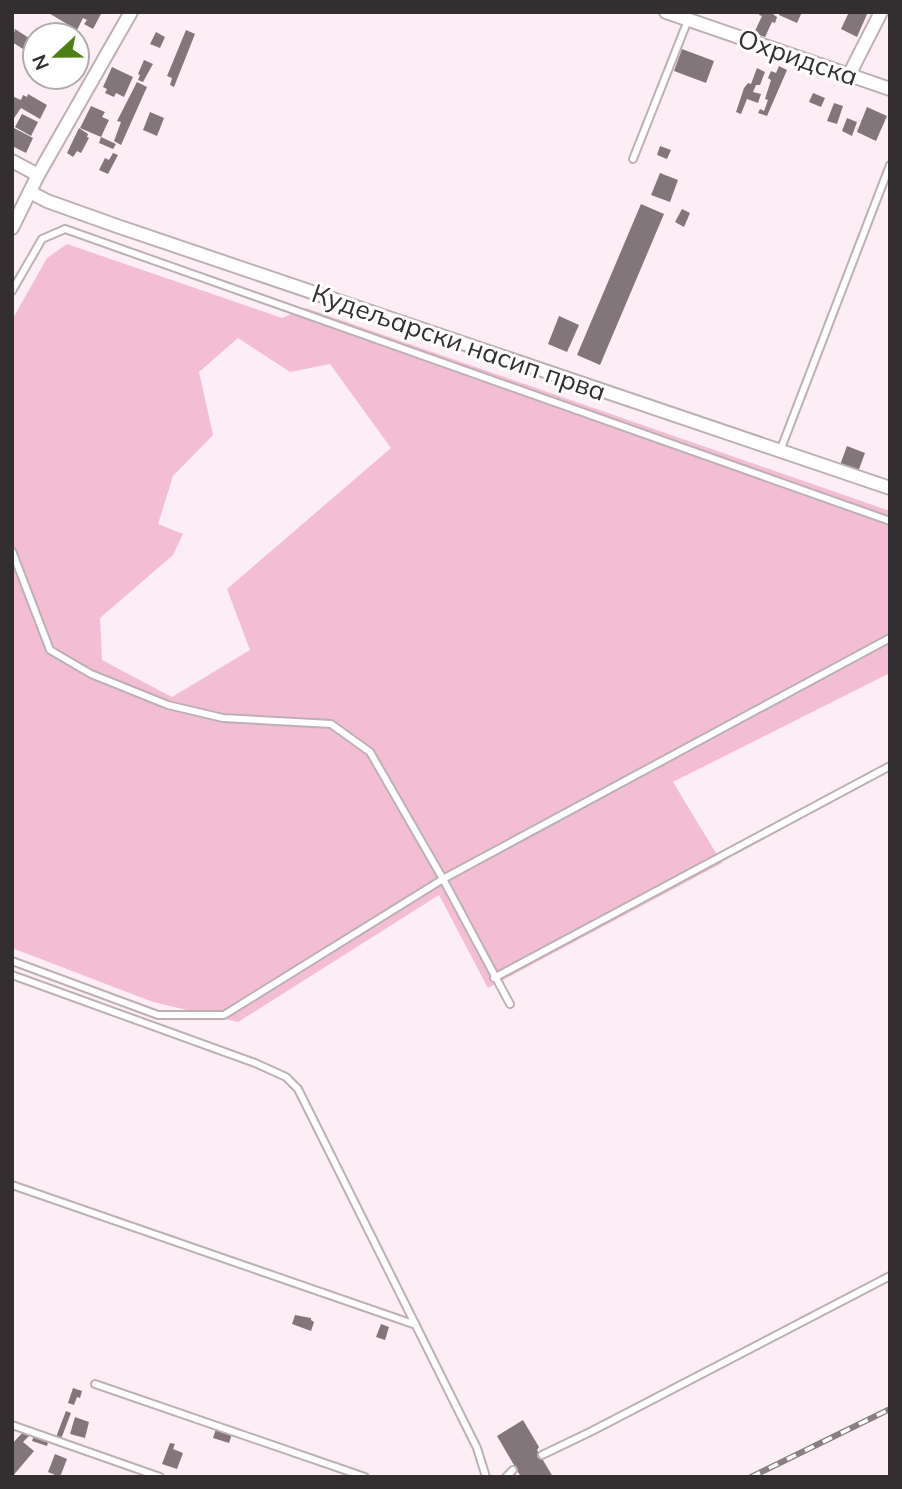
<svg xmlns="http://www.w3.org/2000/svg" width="902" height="1489" font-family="Mulish,sans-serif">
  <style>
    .green { fill: #f3bdd3; fill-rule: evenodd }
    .building { fill: #82767b }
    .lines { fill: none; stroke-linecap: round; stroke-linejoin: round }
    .service-casing { stroke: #bdb0b5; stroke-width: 10 }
    .minor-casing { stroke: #bdb0b5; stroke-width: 16 }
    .service { stroke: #fff; stroke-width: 6 }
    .minor { stroke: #fff; stroke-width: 12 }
    .rail-casing { stroke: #887f83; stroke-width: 6 }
    .rail { stroke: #fff; stroke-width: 3.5; stroke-dasharray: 10; stroke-linecap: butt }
    .labels { text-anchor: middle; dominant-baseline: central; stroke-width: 6; stroke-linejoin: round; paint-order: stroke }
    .street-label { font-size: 26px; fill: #332e30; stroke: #fff }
  </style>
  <rect width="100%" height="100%" fill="#fceef4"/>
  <!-- green -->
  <path class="green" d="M67,244l215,74 24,-10 584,203v162l-217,109 49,81 -234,125 -49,-93 -201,127 -85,-20 -141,-54v-628l35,-62zM238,338l52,34 40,-8 61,84 -164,141 23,61 -78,47 -70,-37 -2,-42 73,-63 10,-21 -25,-10 15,-48 40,-41 -14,-63z"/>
  <!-- building -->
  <g class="building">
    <polygon points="47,12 86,13 102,12 93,29 84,24 87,20 83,18 77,30"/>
    <polygon points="761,12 770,12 777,17 775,23 772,22 765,37 754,33 762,16 759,15"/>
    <polygon points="780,12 802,12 797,23 779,15"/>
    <polygon points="849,12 868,12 857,37 841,29"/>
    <polygon points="15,29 29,38 23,49 12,42"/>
    <polygon points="186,30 195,34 174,87 170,85 172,78 167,76"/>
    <polygon points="156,32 165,37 160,48 150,44"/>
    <polygon points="33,37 35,38 35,54 25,48"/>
    <polygon points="682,49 714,61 706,83 674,71"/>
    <polygon points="144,60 153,64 143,82 138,80 140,75 138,74"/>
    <polygon points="779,66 787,70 767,116 758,113 760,109 764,111 768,100 765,99 771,80 768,78 771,71 776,73"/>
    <polygon points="112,67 133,77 124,97 116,93 114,97 105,93 107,89 103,87"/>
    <polygon points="757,68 765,72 760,85 756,85 753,92 761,94 758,103 747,99 741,114 736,112 744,88 748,83 751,84"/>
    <polygon points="137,82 147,87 121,145 114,141 121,122 117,121"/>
    <polygon points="813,93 825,98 821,107 809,102"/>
    <polygon points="28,94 47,105 40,119 21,108 12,121 12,96 21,100 23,95 27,97"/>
    <polygon points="834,103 843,106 837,124 827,121"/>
    <polygon points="91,106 105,112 102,117 109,120 101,137 80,128"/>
    <polygon points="867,107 887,116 876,141 857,132"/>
    <polygon points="150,112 164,118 157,136 143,130"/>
    <polygon points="22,114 38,122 31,136 15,127"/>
    <polygon points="847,118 857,122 852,136 842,131"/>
    <polygon points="12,127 33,138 26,153 12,146"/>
    <polygon points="79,128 88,134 87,137 89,138 81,153 77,151 73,157 67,153"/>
    <polygon points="101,137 116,144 113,149 99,143"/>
    <polygon points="660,146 671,150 667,159 657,155"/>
    <polygon points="113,153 118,155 108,174 99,170 105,158 109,160"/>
    <polygon points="660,173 678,180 670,202 651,195"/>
    <polygon points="641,204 664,214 600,365 577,355"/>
    <polygon points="682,209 690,213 684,227 675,222"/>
    <polygon points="559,316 579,325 567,352 548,344"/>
    <polygon points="847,446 865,453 858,472 840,465"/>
    <polygon points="295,1315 311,1318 311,1320 314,1322 311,1331 292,1324"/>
    <polygon points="381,1324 389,1327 385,1340 376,1337"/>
    <polygon points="73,1388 82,1391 80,1398 77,1397 74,1405 68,1403"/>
    <polygon points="66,1411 71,1413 61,1439 56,1437"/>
    <polygon points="75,1417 89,1422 85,1438 70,1434"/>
    <polygon points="523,1420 539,1447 537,1450 553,1477 521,1477 497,1436"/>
    <polygon points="216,1429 232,1434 229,1443 213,1438"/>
    <polygon points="23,1432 30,1435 23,1442 34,1451 12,1477 12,1444"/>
    <polygon points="34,1435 49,1439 47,1446 32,1441"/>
    <polygon points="170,1443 175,1444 173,1449 183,1453 177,1469 162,1464"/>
    <polygon points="55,1454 67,1459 60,1477 48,1472"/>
  </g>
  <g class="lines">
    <defs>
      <g id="service">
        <polyline points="633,159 688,20"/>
        <polyline points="12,291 42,239 65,229 890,521"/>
        <polyline points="780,451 890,165"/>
        <polyline points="12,551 50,650 91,674 168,705 223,718 331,724 370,752 443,879 510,1004"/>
        <polyline points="12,961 158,1015 224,1015 443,879 890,638"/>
        <polyline points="12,975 255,1063 286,1077 298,1089 477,1448 486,1477"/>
        <polyline points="494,978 890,766"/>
        <polyline points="12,1185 416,1325"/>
        <polyline points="95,1384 365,1477"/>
        <polyline points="12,1425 160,1477"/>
        <polyline points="542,1455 592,1431 890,1276"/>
        <polyline points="506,1477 513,1470"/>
      </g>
      <g id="minor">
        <polyline points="666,12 890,89"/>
        <polyline points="849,75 881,12"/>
        <polyline points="12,161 38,175"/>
        <polyline points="30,192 47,201 117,226 890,488"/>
        <polyline points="12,228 38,175 131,12"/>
      </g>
    </defs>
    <!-- service casing -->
    <use href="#service" class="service-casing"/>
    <!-- minor casing -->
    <use href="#minor" class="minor-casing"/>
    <!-- service -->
    <use href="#service" class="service"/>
    <!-- minor -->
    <use href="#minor" class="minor"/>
    <defs>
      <polyline id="rail" points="751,1477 890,1409"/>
    </defs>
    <!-- rail casing -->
    <use href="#rail" class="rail-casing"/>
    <!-- rail -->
    <use href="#rail" class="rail"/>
  </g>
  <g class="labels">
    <!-- street labels -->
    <g class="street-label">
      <text transform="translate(798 57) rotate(19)">Охридска</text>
      <text transform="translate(459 342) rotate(19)">Кудељарски насип прва</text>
    </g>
  </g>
  <!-- border -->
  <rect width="902" height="1489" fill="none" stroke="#332e30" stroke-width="28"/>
  <!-- north arrow -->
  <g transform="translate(56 56) rotate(248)"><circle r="33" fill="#ffffff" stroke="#adabac" stroke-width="2"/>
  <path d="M0-5L12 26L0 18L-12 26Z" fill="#4d8013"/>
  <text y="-10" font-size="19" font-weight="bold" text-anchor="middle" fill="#332e30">N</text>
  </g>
</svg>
